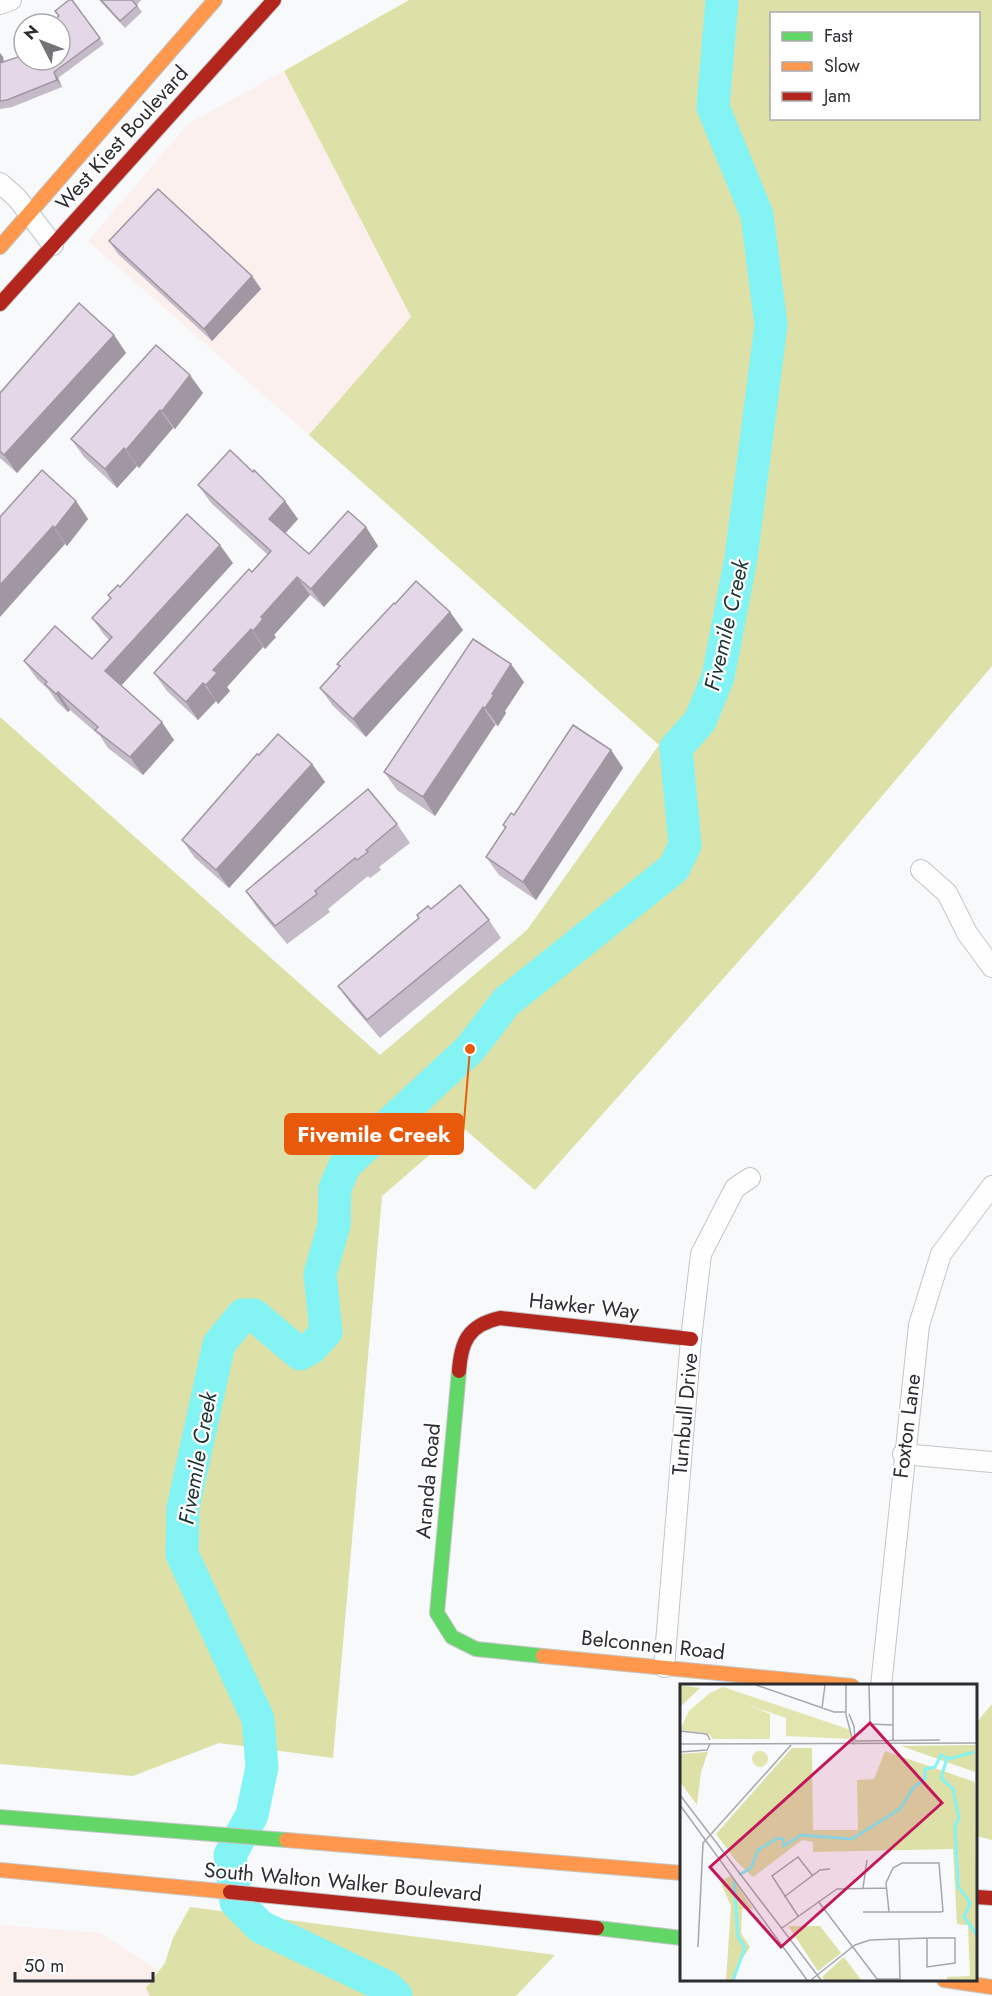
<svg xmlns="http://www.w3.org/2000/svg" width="992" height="1996" font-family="Jost,sans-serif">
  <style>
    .commercial { fill: #fbf0ee }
    .forest { fill: #dde0a7; fill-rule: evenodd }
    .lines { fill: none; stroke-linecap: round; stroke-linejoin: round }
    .river { stroke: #84f3f4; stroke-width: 33 }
    .street-casing { stroke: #c3c5c7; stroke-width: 22 }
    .fast-casing { stroke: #c3c5c7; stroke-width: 16 }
    .slow-casing { stroke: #c3c5c7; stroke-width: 16 }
    .jam-casing { stroke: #c3c5c7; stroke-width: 16 }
    .street { stroke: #fefefe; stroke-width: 20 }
    .fast { stroke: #63d668; stroke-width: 14 }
    .slow { stroke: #ff974d; stroke-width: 14 }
    .jam { stroke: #b3261e; stroke-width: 14 }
    .wall { fill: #c4bac8 }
    .shaded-wall { fill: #a097a2 }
    .building { fill: #e4d8e8; stroke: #a097a2; stroke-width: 1.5 }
    .labels { text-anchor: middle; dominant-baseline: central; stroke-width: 4.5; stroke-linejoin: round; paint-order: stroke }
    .street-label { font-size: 21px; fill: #2c2d31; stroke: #fff }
    .water-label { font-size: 22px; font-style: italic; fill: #1b3535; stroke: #fff }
    .inset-river { fill: none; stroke: #84f3f4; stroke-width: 3 }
    .inset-road { fill: none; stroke: #a6a7aa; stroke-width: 1.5 }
    .view { fill: #c2185b; fill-opacity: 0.15; stroke: #c2185b; stroke-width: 3 }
    .inset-edge { fill: none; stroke: #2c2d31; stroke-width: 3 }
    .leader { fill: none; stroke: #e8590c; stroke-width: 2 }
    .callout-dot { fill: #e8590c; stroke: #fff; stroke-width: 2 }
    .callout { fill: #e8590c; stroke: #e8590c; stroke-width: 2 }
    .callout-label { font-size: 22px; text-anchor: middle; font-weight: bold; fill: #fff }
  </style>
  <rect width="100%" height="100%" fill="#f7f9fb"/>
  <!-- commercial -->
  <g class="commercial">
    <polygon points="284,71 411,318 309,435 88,241 188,124"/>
    <polygon points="0,1925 100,1933 182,1985 311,1996 0,1996"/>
  </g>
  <!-- forest -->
  <g class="forest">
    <path d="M409,0h583v666l-181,214 -276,310 -73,-63 -80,69 -49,562 -114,-15 -86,33 -133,-12v-1047l380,338 147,-125 132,-185 -350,-310 102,-118 -127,-246zM772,14h206v104h-206z"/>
    <polygon points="992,1704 992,1840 976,1836 976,1723"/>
    <polygon points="190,1907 555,1955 516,1996 150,1996 146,1988 165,1963 173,1938"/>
  </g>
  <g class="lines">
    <!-- river -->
    <polyline class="river" points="396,1996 387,1987 261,1927 236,1902 230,1855 252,1815 262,1767 258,1719 182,1554 183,1508 219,1344 243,1315 254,1315 300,1354 311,1348 326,1332 320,1274 334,1225 335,1188 345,1165 470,1049 506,1002 674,868 685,845 676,748 700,721 718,677 741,558 771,325 757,215 713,107 722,0"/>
    <defs>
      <g id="street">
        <polyline points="0,4 11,0"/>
        <polyline points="0,183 17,198 53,245"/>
        <polyline points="921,870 947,893 967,933 992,967"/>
        <polyline points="903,1454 992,1462"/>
        <polyline points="664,1667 691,1339 701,1254 735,1188 750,1178"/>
        <polyline points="881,1686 919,1325 941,1254 992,1186"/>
      </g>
      <g id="fast">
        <polyline points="459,1371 437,1613 452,1637 476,1649 543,1656"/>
        <polyline points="0,1817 286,1840"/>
        <polyline points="597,1928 682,1938"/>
      </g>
      <g id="slow">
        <polyline points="0,247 215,0"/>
        <polyline points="543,1656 852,1686"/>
        <polyline points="286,1840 682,1873"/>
        <polyline points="0,1870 230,1892"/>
        <polyline points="944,1980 992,1987"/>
      </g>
      <g id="jam">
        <polyline points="0,304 274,0"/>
        <path d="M459,1371c2,-29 9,-46 41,-53l191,21"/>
        <polyline points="230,1892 597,1928"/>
        <polyline points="976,1897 992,1898"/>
      </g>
    </defs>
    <!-- street casing -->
    <use href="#street" class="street-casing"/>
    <!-- fast casing -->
    <use href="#fast" class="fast-casing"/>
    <!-- slow casing -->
    <use href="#slow" class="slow-casing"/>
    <!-- jam casing -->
    <use href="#jam" class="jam-casing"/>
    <!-- street -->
    <use href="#street" class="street"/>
    <!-- fast -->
    <use href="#fast" class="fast"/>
    <!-- slow -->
    <use href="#slow" class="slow"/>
    <!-- jam -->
    <use href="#jam" class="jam"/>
  </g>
  <!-- wall -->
  <g class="wall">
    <polygon points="72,0 104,44 58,78 62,87 12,107 0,109 0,53 3,57 4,62 60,60 59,17"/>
    <polygon points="99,0 141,0 137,5 142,12 125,28"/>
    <polygon points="109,241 252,276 261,289 212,341 118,254"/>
    <polygon points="114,335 126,353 17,473 0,458 0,393"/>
    <polygon points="203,393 175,429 173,428 139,468 137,466 117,488 84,457 71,439"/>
    <polygon points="198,485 298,519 285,533 309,554 366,527 378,546 324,607 310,595 274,635 276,637 265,649 263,647 227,687 230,691 218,704 216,701 198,720 167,691 154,673 252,572 268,555 211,503"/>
    <polygon points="76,501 88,519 67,546 65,544 0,517"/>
    <polygon points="233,563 121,686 174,740 143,775 108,748 100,736 70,710 68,712 57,702 48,689 37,679 24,661 92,659 109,640 105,636 92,618 111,598 108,595 120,587"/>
    <polygon points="395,604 450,612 463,630 366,737 333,706 320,688 339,667 337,664"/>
    <polygon points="473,639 524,682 505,711 506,713 498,726 495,725 435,816 397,790 384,772"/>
    <polygon points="611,750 623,768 536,900 499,875 486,857 505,828 503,825 514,815"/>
    <polygon points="259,755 312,764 325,782 229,888 195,858 182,840"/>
    <polygon points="397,824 410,843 379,867 381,870 370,878 368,876 328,909 330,912 287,944 258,909 246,891"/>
    <polygon points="431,909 489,920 501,938 380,1038 351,1004 338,986"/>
  </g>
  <!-- shaded-wall -->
  <g class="shaded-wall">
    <polygon points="0,53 3,57 5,70 0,63"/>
    <polygon points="54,72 58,78 62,87 57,80"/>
    <polygon points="252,276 261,289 212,341 204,329"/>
    <polygon points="114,335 126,353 17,473 4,455"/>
    <polygon points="190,375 203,393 175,429 162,411"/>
    <polygon points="160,410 173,428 139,468 126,450"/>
    <polygon points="124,448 137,466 117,488 105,469"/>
    <polygon points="76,501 88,519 67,546 55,528"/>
    <polygon points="285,501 298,519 282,537 269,519"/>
    <polygon points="53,526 65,544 0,617 0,585"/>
    <polygon points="366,527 378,546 324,607 311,589"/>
    <polygon points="220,545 233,563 118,689 105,671"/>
    <polygon points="297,577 310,595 274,635 276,637 265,649 253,631 261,617"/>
    <polygon points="450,612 463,630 366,737 353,719"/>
    <polygon points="251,629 263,647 227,687 230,691 218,704 206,685 213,670"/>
    <polygon points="511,664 524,682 505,711 506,713 498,726 485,708 492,694"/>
    <polygon points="203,683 216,701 198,720 186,702"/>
    <polygon points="58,692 70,710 68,712 56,694"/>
    <polygon points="483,707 495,725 435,816 423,797"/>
    <polygon points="162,722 174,740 143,775 130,757"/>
    <polygon points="611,750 623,768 536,900 523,882"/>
    <polygon points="312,764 325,782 229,888 216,870"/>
  </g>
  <!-- building -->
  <g class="building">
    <polygon points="69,0 72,0 100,38 54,72 57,80 7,100 0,101 0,61 0,63 24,55 24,60 60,60 60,24 49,24 59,16 55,11"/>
    <polygon points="101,0 132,0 137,6 120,21"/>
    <polygon points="158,189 252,276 204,329 109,241"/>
    <polygon points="79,303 114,335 4,455 0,451 0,393"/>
    <polygon points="156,345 190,375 162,411 160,410 126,450 124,448 105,469 71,439"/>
    <polygon points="230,450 253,472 254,470 285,501 269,519 309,554 348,511 366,527 311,589 297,577 261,617 263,619 253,631 251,629 213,670 217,673 206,685 203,683 186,702 154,673 249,569 252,572 271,551 198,485"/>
    <polygon points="42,470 76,501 55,528 53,526 0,585 0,517"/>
    <polygon points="187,514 220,545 105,671 162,722 130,757 95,730 98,727 58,692 56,694 45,684 47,682 24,661 55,626 92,659 112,637 92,618 111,598 108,595 118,585 120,587"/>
    <polygon points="416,581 450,612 353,719 320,688 340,666 337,664 394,603 395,604"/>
    <polygon points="473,639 511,664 492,694 494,695 485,708 483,707 423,797 384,772"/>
    <polygon points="573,725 611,750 523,882 486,857 506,827 503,825 511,813 514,815"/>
    <polygon points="278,734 312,764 216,870 182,840 257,754 259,755"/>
    <polygon points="368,789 397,824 366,850 368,852 357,860 355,858 315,891 317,894 275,926 246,891"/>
    <polygon points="460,885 489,920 367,1020 338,986 419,918 417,915 428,906 431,909"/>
  </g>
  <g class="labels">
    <!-- street labels -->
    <g class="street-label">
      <text transform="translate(122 138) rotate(-48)">West Kiest Boulevard</text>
      <text transform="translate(584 1306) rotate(6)">Hawker Way</text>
      <text transform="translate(685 1414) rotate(-85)">Turnbull Drive</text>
      <text transform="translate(907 1426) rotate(-83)">Foxton Lane</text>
      <text transform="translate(428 1481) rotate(-85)">Aranda Road</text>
      <text transform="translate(653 1645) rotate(6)">Belconnen Road</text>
      <text transform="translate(343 1882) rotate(5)">South Walton Walker Boulevard</text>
    </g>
    <!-- water labels -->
    <g class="water-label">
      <text transform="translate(726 625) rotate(-77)">Fivemile Creek</text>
      <text transform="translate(197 1458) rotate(-80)">Fivemile Creek</text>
    </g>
  </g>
  <!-- overview -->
  <g transform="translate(680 1684)">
    <rect width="297" height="297" fill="#f7f9fb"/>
    <path d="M43,3l128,43v9l-65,-3v-18l-38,-13 22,9v25h-57l-5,-6 -28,-3 9,-19 21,-18zM72 75a8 8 0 1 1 16 0a8 8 0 1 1-16 0Z" fill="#e2e5ad"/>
    <path d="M0,1l20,3 -20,19zM295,61v27l-74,-26zM112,64h20l1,82h45l-1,-50 17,-1 11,-28 90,31 2,198h-30v-3l23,-1 -2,-51 -11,-1 -4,-75 -140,3v-10l-11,-2 -49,37 -16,-15 -21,-28zM28,68l-7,20 -4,33 -17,-23v-28zM51,192l22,33h-11l-1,24 9,14 -10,15 -5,18h-9l5,-74 -11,-25zM108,242h32l21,27 -23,18zM164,273l17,23h-36l-3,-3z" fill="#dde0a7"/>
    <path class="inset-river" d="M267,74l-6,20 12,11 6,29 -4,8 3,60 12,17 -6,14 13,18M59,191l12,-7 7,-18 20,-12 5,1 1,7 17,-11 51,4 48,-30 13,-21 12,-9v-10l10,-2 6,-12 8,4 25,-7M53,296l12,-32 -7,-11 -4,-56"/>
    <path class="inset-road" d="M76,1l78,27h12M166,1v30l8,30M189,1l1,39 23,1M297,10v25M142,24l3,-23M169,30l5,12 1,15M0,47l27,3 3,6M175,57l85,-1M213,57v-56M0,60l297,-1M0,68l27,-2 3,-6M0,111l141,185M0,121l127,175M183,204l4,-28M104,213l36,-27 10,-1M138,217l59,78h23l-1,-40M183,228h78l2,-1 -4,-48h-37l-9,5 -7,15 3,29M118,232l-26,-40 26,-19 14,18M102,244l55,-39 49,-1M18,263l5,-104 88,-98M131,296l44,-35 15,-5 26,-1h3l28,-1h28v25l-28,4v-29"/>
    <path class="view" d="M190,39l72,80 -161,144 -71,-80z"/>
    <rect width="297" height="297" class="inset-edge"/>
  </g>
  <!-- callouts -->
  <path class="leader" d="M470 1049L463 1134"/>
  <circle class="callout-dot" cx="470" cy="1049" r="6"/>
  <rect class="callout" x="285" y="1114" width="178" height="40" rx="6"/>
  <g class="callout-label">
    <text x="374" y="1142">Fivemile Creek</text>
  </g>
  <!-- legend -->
  <rect x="770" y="12" width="210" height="108" fill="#ffffff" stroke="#ababad" stroke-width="1.5"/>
  <rect x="782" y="32" width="30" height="9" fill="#63d668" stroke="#ababad" stroke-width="1.5"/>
  <text x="824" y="42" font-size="18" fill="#2c2d31">Fast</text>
  <rect x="782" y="62" width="30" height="9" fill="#ff974d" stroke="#ababad" stroke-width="1.5"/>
  <text x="824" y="72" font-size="18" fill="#2c2d31">Slow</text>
  <rect x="782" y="92" width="30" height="9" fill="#b3261e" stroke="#ababad" stroke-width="1.5"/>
  <text x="824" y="102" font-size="18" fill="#2c2d31">Jam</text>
  <!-- north arrow -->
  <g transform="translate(42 42) rotate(312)"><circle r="28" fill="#ffffff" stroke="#ababad" stroke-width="1.5"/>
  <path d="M0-4.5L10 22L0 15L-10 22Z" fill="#737478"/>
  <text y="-9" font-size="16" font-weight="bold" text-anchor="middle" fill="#2c2d31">N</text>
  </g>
  <!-- scale -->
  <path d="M15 1972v9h138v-9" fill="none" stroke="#2c2d31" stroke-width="3"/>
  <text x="24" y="1972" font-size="18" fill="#2c2d31" stroke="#ffffff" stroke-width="4.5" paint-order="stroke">50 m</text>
</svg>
